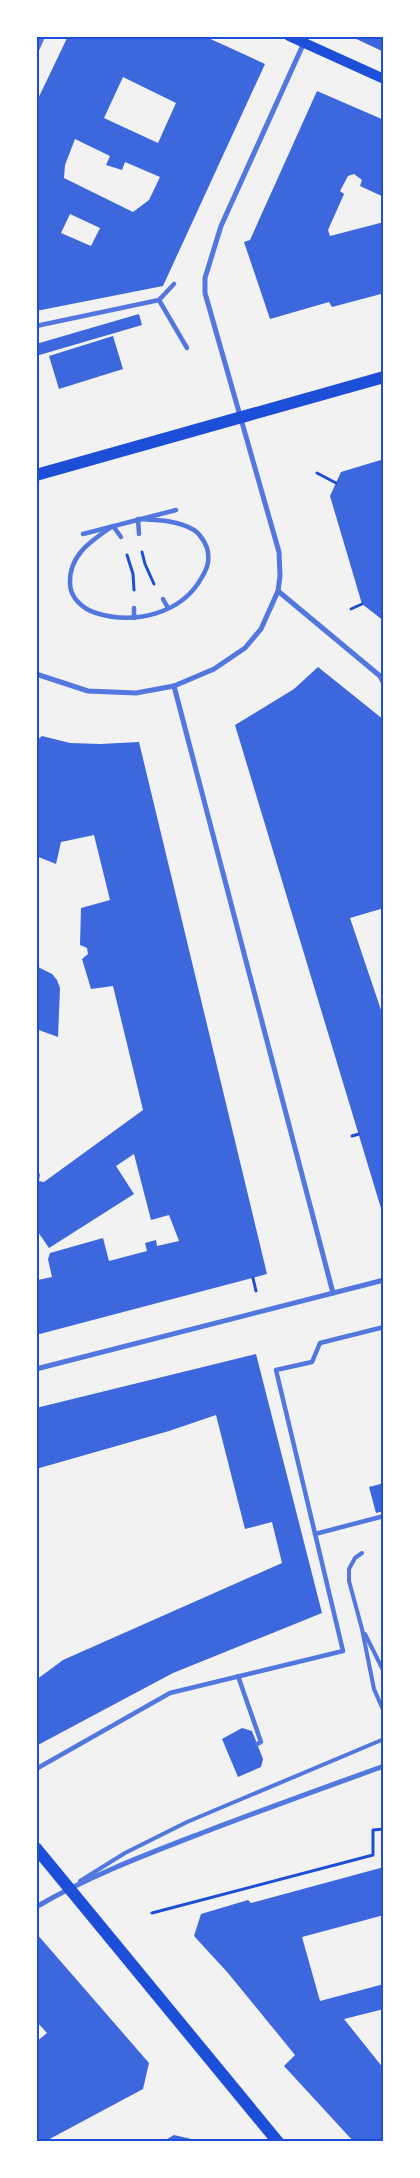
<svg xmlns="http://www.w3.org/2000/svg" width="420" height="2178" font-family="Lato,sans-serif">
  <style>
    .building { fill: #3d67dc; fill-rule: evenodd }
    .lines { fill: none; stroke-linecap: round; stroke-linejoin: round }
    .path { stroke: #1d4ed8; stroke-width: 3 }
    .service { stroke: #5277de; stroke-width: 4 }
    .pedestrian { stroke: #5277de; stroke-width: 4.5 }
    .minor { stroke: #5277de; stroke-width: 5 }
    .secondary { stroke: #1d4ed8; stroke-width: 10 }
    .primary { stroke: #1d4ed8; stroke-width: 12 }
    .neatline { fill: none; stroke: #1d4ed8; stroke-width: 2 }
  </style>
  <rect width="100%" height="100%" fill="#f2f2f2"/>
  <!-- building -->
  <g class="building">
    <path d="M68,36h136l61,28 -102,222 -127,25v-208zM123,77l53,26 -18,40 -54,-25zM75,139l35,17 -4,9 16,5 3,-8 35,15 -11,23 -16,12 -69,-34 1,-13zM70,214l30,14 -9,18 -30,-13z"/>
    <polygon points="350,36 384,36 384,52"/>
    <polygon points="317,91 384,120 384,197 360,186 362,180 354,174 348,176 340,191 344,194 328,230 330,236 384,222 384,287 381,288 381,294 332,307 329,302 270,319 244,242 250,240"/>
    <polygon points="139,314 142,325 36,356 36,344"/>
    <polygon points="113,336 123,369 59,389 49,356"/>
    <polygon points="384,459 384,621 362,604 330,496 341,472"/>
    <polygon points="318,667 384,720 384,908 350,918 384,1019 383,1215 235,725 294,689"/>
    <polygon points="42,736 70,743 100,744 139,742 267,1274 36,1335 36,1276 38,1280 52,1277 48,1259 50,1253 103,1238 109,1261 147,1251 145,1243 156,1240 157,1246 179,1241 169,1215 151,1220 134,1154 116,1166 134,1194 49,1248 36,1229 36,1172 40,1174 39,1181 44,1182 143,1110 113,986 91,989 82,959 88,954 87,948 80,945 81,908 110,900 94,835 61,842 56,864 36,856 36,741"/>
    <polygon points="36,966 52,974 57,980 60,988 58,1037 36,1029"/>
    <polygon points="256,1354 322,1613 173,1673 36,1746 36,1680 63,1660 282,1563 272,1522 245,1529 216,1415 169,1431 36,1469 36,1408"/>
    <polygon points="384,1483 384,1511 376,1513 369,1487"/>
    <polygon points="242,1728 252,1731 263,1759 261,1767 238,1777 222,1739"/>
    <polygon points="384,1867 384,1915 302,1937 320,2001 384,1984 384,2009 344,2019 384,2069 384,2142 354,2142 284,2066 295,2055 228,1973 194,1936 201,1914 248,1900 251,1903"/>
    <polygon points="36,1933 149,2063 143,2089 44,2142 36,2142 36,2042 47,2033 36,2021"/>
    <polygon points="174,2135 200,2141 200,2142 162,2142"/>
  </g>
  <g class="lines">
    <!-- path -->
    <g class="path">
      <polyline points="317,473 336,483"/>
      <polyline points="142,552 145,564 154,584"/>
      <polyline points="127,555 133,574 134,590"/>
      <polyline points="351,609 362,604"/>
      <polyline points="352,1136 359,1134"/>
      <polyline points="253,1278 256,1291"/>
      <polyline points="152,1913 373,1855 373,1830 384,1829"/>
    </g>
    <!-- service -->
    <g class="service">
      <polyline points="362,1553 355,1558 349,1569 349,1581 362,1629 374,1689 384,1712"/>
      <polyline points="365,1634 384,1672"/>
      <polyline points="80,1881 125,1853 187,1822 384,1739"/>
    </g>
    <!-- pedestrian -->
    <g class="pedestrian">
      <polyline points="159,300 174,284"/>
      <polyline points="36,326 159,300 187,348"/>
      <polyline points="83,534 176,510"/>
      <path d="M121,537l-8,-11c-22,15 -44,29 -43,57 0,15 13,26 26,30 38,12 86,1 106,-36 6,-10 8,-17 5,-29 -2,-6 -8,-15 -13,-18 -17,-10 -37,-10 -56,-11l1,15"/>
      <polyline points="163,599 168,608"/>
      <polyline points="134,608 134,618"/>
      <polyline points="315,1534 384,1516"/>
      <polyline points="238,1676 261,1742 257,1744"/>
      <polyline points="36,1769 170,1693 343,1651 276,1370 312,1362 320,1343 384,1327"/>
    </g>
    <!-- minor -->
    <g class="minor">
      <polyline points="36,51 43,36"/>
      <polyline points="278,591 380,676 384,684"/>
      <polyline points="36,674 88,691 136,693 174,686 214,669 245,648 261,629 278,591 280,576 279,552 205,293 205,278 221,226 307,36"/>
      <polyline points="174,686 333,1293"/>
      <polyline points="36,1369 384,1280"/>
      <path d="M36,1907c53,-31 109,-52 166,-74 60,-23 121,-45 182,-67"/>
    </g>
    <!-- secondary -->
    <polyline class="secondary" points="289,36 384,79"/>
    <!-- primary -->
    <g class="primary">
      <polyline points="36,475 384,377"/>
      <polyline points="36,1848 278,2142"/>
    </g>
  </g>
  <!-- border -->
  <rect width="420" height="2178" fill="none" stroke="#ffffff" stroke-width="75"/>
  <rect x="38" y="38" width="344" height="2102" class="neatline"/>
</svg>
